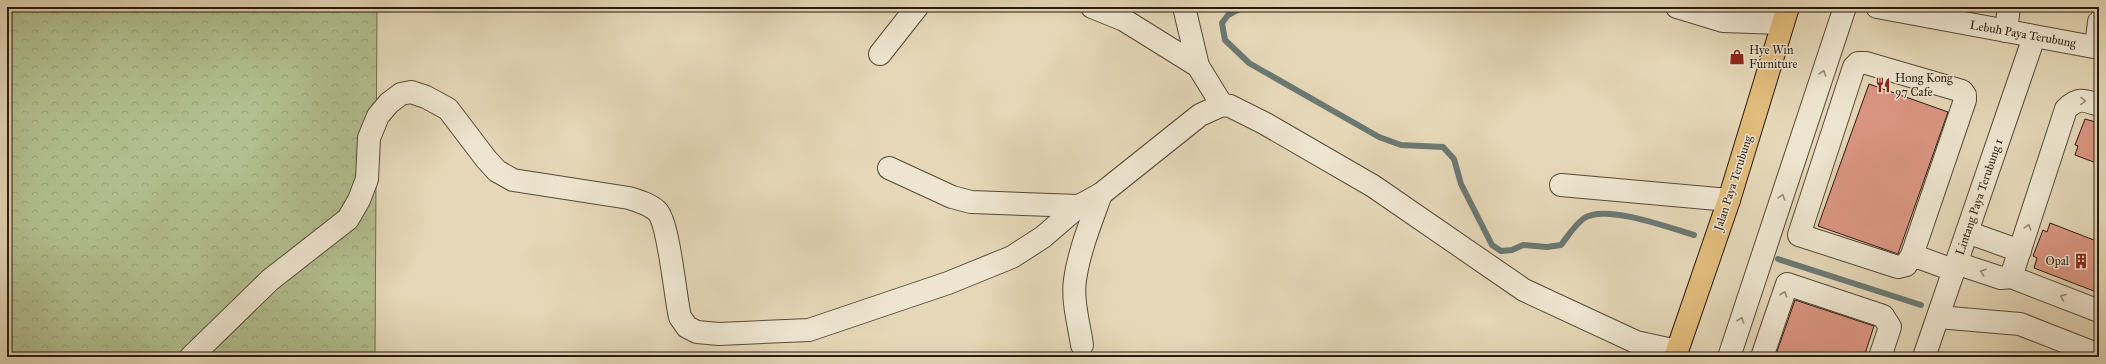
<svg xmlns="http://www.w3.org/2000/svg" width="2106" height="364" font-family="'IM FELL Great Primer',serif">
  <style>
    .forest { fill: url(#forest-crowns); stroke: #6e6d50 }
    .lines { fill: none; stroke-linecap: round; stroke-linejoin: round }
    .stream { stroke: #6b7973; stroke-width: 6 }
    .building { fill: #db9683; stroke: #291b0f }
    .minor-casing { stroke: #584a39; stroke-width: 24 }
    .major-casing { stroke: #291b0f; stroke-width: 24 }
    .minor { stroke: #eee5d0; stroke-width: 22 }
    .major { stroke: #e2bc7c; stroke-width: 22 }
    .oneway { stroke: #958a79 }
    .labels { text-anchor: middle; dominant-baseline: central; stroke-width: 3; stroke-linejoin: round; paint-order: stroke }
    .street-label { font-size: 12px; fill: #291b0f; stroke: #eee5d0 }
    .poi-label { font-size: 12px; fill: #291b0f; stroke: #eee5d0; text-anchor: start }
  </style>
  <defs>
    <pattern id="forest-crowns" width="20" height="18" patternUnits="userSpaceOnUse"><rect width="20" height="18" fill="#b2bf90"/><path d="M2 6a3 3 0 1 1 6 0M12 15a3 3 0 1 1 6 0" fill="none" stroke="#99a47b"/></pattern>
  </defs>
  <rect width="100%" height="100%" fill="#e5d7b7"/>
  <filter id="stains"><feTurbulence type="fractalNoise" baseFrequency=".005" numOctaves="4"/><feColorMatrix values="0 0 0 0 .2 0 0 0 0 .09 0 0 0 0 .02 0 0 0 .5 -.17"/></filter>
  <radialGradient id="worn" r=".72"><stop offset=".6" stop-color="#630" stop-opacity="0"/><stop offset="1" stop-color="#630" stop-opacity=".3"/></radialGradient>
  <!-- forest -->
  <polygon class="forest" points="7,7 377,7 375,357 7,357"/>
  <g class="lines">
    <!-- stream -->
    <g class="stream">
      <path d="M1243,7l-15,8 -6,8 3,17 24,23 130,74 22,8 42,2 11,12 7,25 31,61 9,6 11,-1 11,-5 24,2 14,-2c7,-9 13,-19 22,-26 21,-16 87,9 111,16"/>
      <polyline points="1778,259 1921,305"/>
    </g>
  </g>
  <!-- building -->
  <g class="building">
    <polygon points="1869,84 1948,112 1898,254 1818,226"/>
    <polygon points="2085,119 2099,123 2099,164 2075,155 2078,146 2075,145"/>
    <polygon points="2050,223 2099,242 2099,293 2034,268 2037,258 2033,256 2043,230 2047,232"/>
    <polygon points="1795,300 1874,326 1864,357 1775,357"/>
  </g>
  <g class="lines">
    <defs>
      <g id="minor">
        <polyline points="1092,7 1124,20 1198,66"/>
        <polyline points="1184,7 1198,66 1222,105"/>
        <polyline points="1677,7 1723,21 1783,23"/>
        <polyline points="1877,7 2099,48"/>
        <polyline points="2006,31 2009,7"/>
        <polyline points="2096,47 2099,22"/>
        <polyline points="880,54 917,7"/>
        <polyline points="889,168 952,197 971,202 1079,206"/>
        <polyline points="1561,185 1729,200"/>
        <polyline points="1967,232 2020,251"/>
        <polyline points="1912,255 1906,265 1898,267 1799,235 1854,67 1858,63 1866,63 1962,91 1965,95 1965,100 1912,255 1953,270"/>
        <polyline points="1956,263 2001,278 2011,277 2099,311"/>
        <path d="M2011,277l55,-168c12,-12 18,-9 33,-4"/>
        <polyline points="1938,317 2020,324 2099,355"/>
        <path d="M1082,345c-3,-21 -10,-44 -7,-65 4,-29 16,-58 26,-86"/>
        <path d="M191,357l79,-77 78,-61 11,-19 8,-21 2,-41 9,-22 11,-13 12,-9 10,-2 15,5 22,12 38,50 11,12 16,9 116,18c10,3 20,6 28,13 12,12 18,85 23,106l7,10 10,5 22,2 90,-4 139,-47 64,-26 31,-20 36,-31 22,-12 99,-79 22,-10 8,1 34,17 109,63 151,104 112,52 41,9"/>
        <polyline points="1729,357 1845,7"/>
        <polyline points="1762,357 1787,284 1883,316 1890,327 1880,357"/>
        <polyline points="1924,357 2034,37"/>
      </g>
      <polyline id="major" points="1675,357 1729,200 1788,7"/>
    </defs>
    <!-- minor casing -->
    <use href="#minor" class="minor-casing"/>
    <!-- major casing -->
    <use href="#major" class="major-casing"/>
    <!-- minor -->
    <use href="#minor" class="minor"/>
    <!-- major -->
    <use href="#major" class="major"/>
  </g>
  <!-- one-way arrows -->
  <defs><path id="oneway-chevron" d="M-2-3.5L2.5 0L-2 3.5" fill="none" stroke-width="1.6" stroke-linecap="round" stroke-linejoin="round"/></defs>
  <g class="oneway">
    <use href="#oneway-chevron" transform="translate(1823 73) rotate(-72)"/>
    <use href="#oneway-chevron" transform="translate(2083 101) rotate(1)"/>
    <use href="#oneway-chevron" transform="translate(1782 197) rotate(-72)"/>
    <use href="#oneway-chevron" transform="translate(2028 227) rotate(-73)"/>
    <use href="#oneway-chevron" transform="translate(1983 272) rotate(-161)"/>
    <use href="#oneway-chevron" transform="translate(1784 294) rotate(-71)"/>
    <use href="#oneway-chevron" transform="translate(2063 297) rotate(-159)"/>
    <use href="#oneway-chevron" transform="translate(1741 320) rotate(-72)"/>
  </g>
  <!-- icons -->
  <defs>
    <symbol id="shop-bare" viewBox="-9 -9 18 18"><path d="M-5-2.5h2.3a2.7 3.5 0 0 1 5.4 0H5L5.5 6h-11ZM-1.5-2.5h3a1.5 2.3 0 0 0-3 0Z" fill="#8f2418" stroke="#eee5d0" stroke-width="2.5" paint-order="stroke"/></symbol>
    <symbol id="restaurant-bare" viewBox="-9 -9 18 18"><path d="M-5-6h1v4h1v-4h1v4h1v-4h1v5L-1.5 .5V6h-2V.5L-5-1ZM5-6V6H3V1.5H1.5Q1.5-4 5-6Z" fill="#8f2418" stroke="#eee5d0" stroke-width="2.5" paint-order="stroke"/></symbol>
    <symbol id="building-bare" viewBox="-9 -9 18 18"><path d="M-4-6H4V6H1V3H-1V6H-4ZM-2.5-4.3h1.7v1.8h-1.7ZM.8-4.3h1.7v1.8H.8ZM-2.5-1h1.7V.8h-1.7ZM.8-1h1.7V.8H.8Z" fill="#8f2418" stroke="#eee5d0" stroke-width="2.5" paint-order="stroke"/></symbol>
  </defs>
  <g fill-rule="evenodd">
    <use href="#shop-bare" x="1726" y="46" width="22" height="22"/>
    <use href="#restaurant-bare" x="1872" y="74" width="22" height="22"/>
    <use href="#building-bare" x="2070" y="250" width="22" height="22"/>
  </g>
  <g class="labels">
    <!-- street labels -->
    <g class="street-label">
      <text transform="translate(2023 34) rotate(10)">Lebuh Paya Terubung</text>
      <text transform="translate(1733 183) rotate(-72)">Jalan Paya Terubung</text>
      <text transform="translate(1979 197) rotate(-71)">Lintang Paya Terubung 1</text>
    </g>
    <!-- poi labels -->
    <g class="poi-label">
      <text x="1749" y="50">Hye Win<tspan x="1749" dy="14">Furniture</tspan></text>
      <text x="1895" y="78">Hong Kong<tspan x="1895" dy="14">97 Cafe</tspan></text>
      <text x="2069" y="261" text-anchor="end">Opal</text>
    </g>
  </g>
  <!-- margin -->
  <rect width="2106" height="364" fill="none" stroke="#e5d7b7" stroke-width="24"/>
  <rect x="8" y="8" width="2090" height="348" fill="none" stroke="#291b0f" stroke-width="2"/>
  <rect x="12" y="12" width="2082" height="340" fill="none" stroke="#291b0f"/>
  <rect width="100%" height="100%" filter="url(#stains)"/>
  <rect width="100%" height="100%" fill="url(#worn)"/>
</svg>
